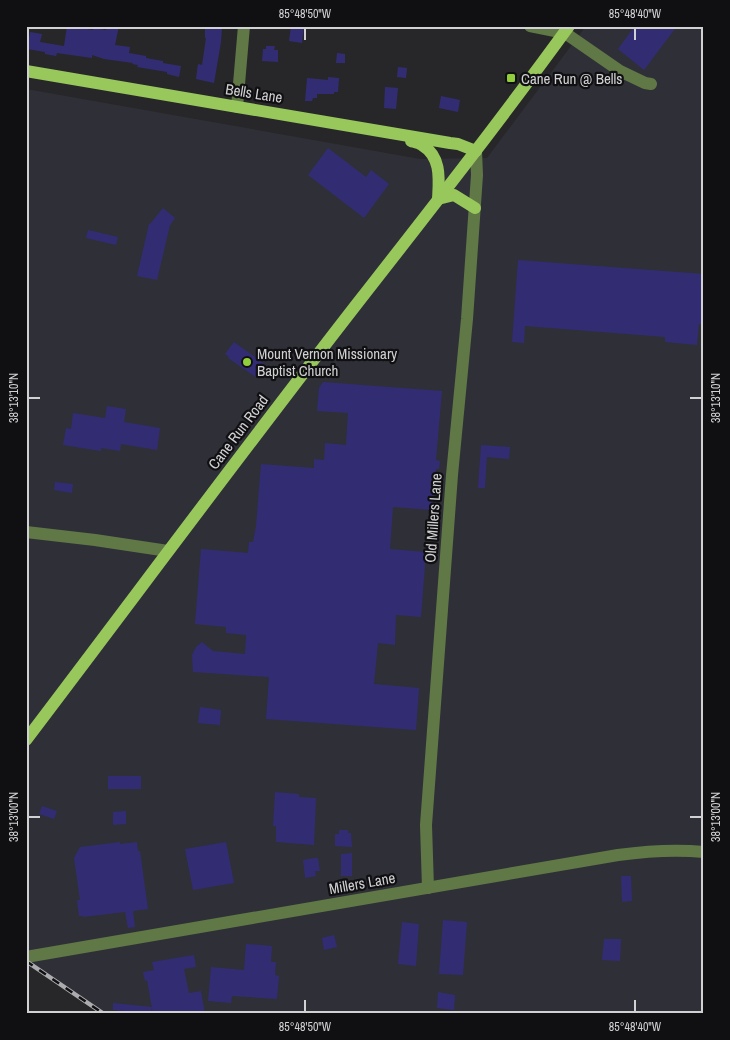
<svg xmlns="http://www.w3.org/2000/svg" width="730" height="1040" font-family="'Archivo Narrow',sans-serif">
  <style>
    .built { fill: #2f2f38 }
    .building { fill: #322d72 }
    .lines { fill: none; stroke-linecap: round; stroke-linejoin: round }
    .minor { stroke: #607846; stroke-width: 12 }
    .major { stroke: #98c85b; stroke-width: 12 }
    .rail-casing { stroke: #acacae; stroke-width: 4.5 }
    .rail { stroke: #101012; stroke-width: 2.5; stroke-dasharray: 8; stroke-linecap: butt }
    .ticks { fill: none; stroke: #d1d1d3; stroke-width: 2 }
    .poi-dot { fill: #92cd3e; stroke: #101012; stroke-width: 2 }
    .labels { text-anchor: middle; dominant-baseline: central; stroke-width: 4.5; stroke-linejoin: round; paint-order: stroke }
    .poi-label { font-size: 15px; fill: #d1d1d3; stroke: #101012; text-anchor: start }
    .street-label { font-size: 15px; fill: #d1d1d3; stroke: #101012 }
    .neatline { fill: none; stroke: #d1d1d3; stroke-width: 2 }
    .ticks-label { font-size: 12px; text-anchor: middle; fill: #d1d1d3 }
  </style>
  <rect width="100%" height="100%" fill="#27272a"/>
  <!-- built -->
  <polygon class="built" points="586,26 704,26 704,1014 104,1014 26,961 26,89 420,159 487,158"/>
  <!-- building -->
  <g class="building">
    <polygon points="67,26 93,30 93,28 106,30 107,26 119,26 115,45 130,47 129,53 146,56 146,58 163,61 163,63 181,66 179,77 167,74 167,72 137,67 138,65 132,64 133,63 104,59 92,55 92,58 57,53 56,56 45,54 45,52 27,49 30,32 42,34 40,42 64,46"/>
    <polygon points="205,26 222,27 221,42 214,83 196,79 198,64 202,65 206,38 205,38"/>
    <polygon points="291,26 304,26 302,43 289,41"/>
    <polygon points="635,26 677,26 644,70 618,49"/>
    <polygon points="266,46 275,46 274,50 278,50 278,62 262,61 263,49 266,49"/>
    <polygon points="337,53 345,54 345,63 336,63"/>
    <polygon points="398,67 407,68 406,78 397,77"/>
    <polygon points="328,77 339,78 338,92 334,92 334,94 317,94 317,98 313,98 312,101 305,101 307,78 328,80"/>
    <polygon points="385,87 398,88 396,109 384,108"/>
    <polygon points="441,96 460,100 458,112 439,108"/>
    <polygon points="328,148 366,177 371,170 389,184 364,218 308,175"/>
    <polygon points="163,208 175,218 170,225 157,280 137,276 149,224 150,224"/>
    <polygon points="88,230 118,237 116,245 86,238"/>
    <polygon points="518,260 704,274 704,325 699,324 697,345 665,342 665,337 525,326 524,343 512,342"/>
    <polygon points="234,342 266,365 257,378 228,358 229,357 225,354"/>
    <polygon points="323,382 442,391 436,460 440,461 439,469 436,469 433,510 393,507 390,549 426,552 421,617 396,615 395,645 378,643 374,684 419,688 416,730 266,719 269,677 193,672 192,655 196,647 202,642 213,651 245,654 246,635 226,633 226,627 195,624 201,549 248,553 249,542 253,542 256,526 261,464 314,468 314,459 324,460 325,443 346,445 348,413 317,411 319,388"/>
    <polygon points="107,406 126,409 124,422 160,428 157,450 121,444 120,451 101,448 101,451 63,445 66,428 71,429 73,413 105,418"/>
    <polygon points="481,445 510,447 509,459 487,457 485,488 478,488"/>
    <polygon points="55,482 73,484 72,493 54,490"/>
    <polygon points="200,707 221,710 220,725 198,723"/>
    <rect x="108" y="776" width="33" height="13"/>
    <polygon points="275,792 299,794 299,797 316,798 314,845 276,842 276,826 273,826"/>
    <polygon points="42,806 57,811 54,819 39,814"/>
    <polygon points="126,811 126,824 113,825 113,812"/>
    <polygon points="339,830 348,830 348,833 351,833 352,847 335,846 335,834 339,834"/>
    <polygon points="120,842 120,844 137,842 138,851 140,851 148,909 133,911 135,927 128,928 125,912 83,917 83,916 79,916 77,900 80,900 74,858 80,847"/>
    <polygon points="226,842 234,883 193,890 185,849"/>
    <polygon points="352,853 352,876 341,876 341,854"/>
    <polygon points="314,858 318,858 320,871 315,871 316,876 305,878 303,860"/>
    <polygon points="621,876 631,876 632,901 622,902"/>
    <polygon points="443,920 467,922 463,975 439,974"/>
    <polygon points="402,922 419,924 416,966 398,964"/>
    <polygon points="334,935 337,947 324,950 322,938"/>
    <polygon points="604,939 621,939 620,961 602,960"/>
    <polygon points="246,944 272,946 271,962 276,962 275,975 279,976 277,999 232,996 231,1003 208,1001 211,967 244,970"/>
    <polygon points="194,955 196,967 184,969 189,993 201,991 205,1014 153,1014 147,980 145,981 143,972 154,970 152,962"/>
    <polygon points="438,992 455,995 454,1010 437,1008"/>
    <polygon points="113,1003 152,1007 151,1014 113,1010"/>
  </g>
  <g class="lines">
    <!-- minor -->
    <g class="minor">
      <polyline points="530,26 565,33 620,71 645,83 651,84"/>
      <polyline points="237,107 244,26"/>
      <polyline points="26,532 95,540 168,551"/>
      <polyline points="428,888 426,825 452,475 467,319 477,175 476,151"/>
      <path d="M26,957l592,-102c29,-4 57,-6 86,-3"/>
    </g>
    <!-- major -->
    <g class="major">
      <polyline points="26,71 450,143 458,144 476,151"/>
      <path d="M411,141c3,1 8,2 11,4 20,12 17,35 16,54l16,-4 21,13"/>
      <path d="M26,740c110,-145 218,-291 330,-435 72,-92 144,-184 213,-279"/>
    </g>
    <defs>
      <polyline id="rail" points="26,961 104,1014"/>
    </defs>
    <!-- rail casing -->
    <use href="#rail" class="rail-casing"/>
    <!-- rail -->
    <use href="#rail" class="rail"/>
  </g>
  <!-- ticks -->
  <path class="ticks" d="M305,28v12M635,28v12M28,398h12M690,398h12M28,817h12M690,817h12M305,1000v12M635,1000v12"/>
  <!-- markers -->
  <g class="poi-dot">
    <rect x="506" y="73" width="10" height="10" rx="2.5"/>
    <circle cx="247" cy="362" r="5"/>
  </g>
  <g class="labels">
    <!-- poi labels -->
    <g class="poi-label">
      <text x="521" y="78">Cane Run @ Bells</text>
      <text x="257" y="353">Mount Vernon Missionary<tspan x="257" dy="17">Baptist Church</tspan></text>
    </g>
    <!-- street labels -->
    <g class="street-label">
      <text transform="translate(254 93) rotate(9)">Bells Lane</text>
      <text transform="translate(238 432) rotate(-53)">Cane Run Road</text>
      <text transform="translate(433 518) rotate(-86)">Old Millers Lane</text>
      <text transform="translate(362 883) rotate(-10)">Millers Lane</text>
    </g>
  </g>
  <!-- border -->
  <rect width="730" height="1040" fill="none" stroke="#101012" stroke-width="55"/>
  <rect x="28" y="28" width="674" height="984" class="neatline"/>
  <g class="ticks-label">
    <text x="305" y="18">85°48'50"W</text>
    <text x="635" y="18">85°48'40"W</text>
    <text transform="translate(14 398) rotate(-90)" y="4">38°13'10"N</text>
    <text transform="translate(716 398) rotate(-90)" y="4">38°13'10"N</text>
    <text transform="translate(14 817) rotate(-90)" y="4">38°13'00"N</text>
    <text transform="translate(716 817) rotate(-90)" y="4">38°13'00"N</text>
    <text x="305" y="1031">85°48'50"W</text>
    <text x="635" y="1031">85°48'40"W</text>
  </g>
</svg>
